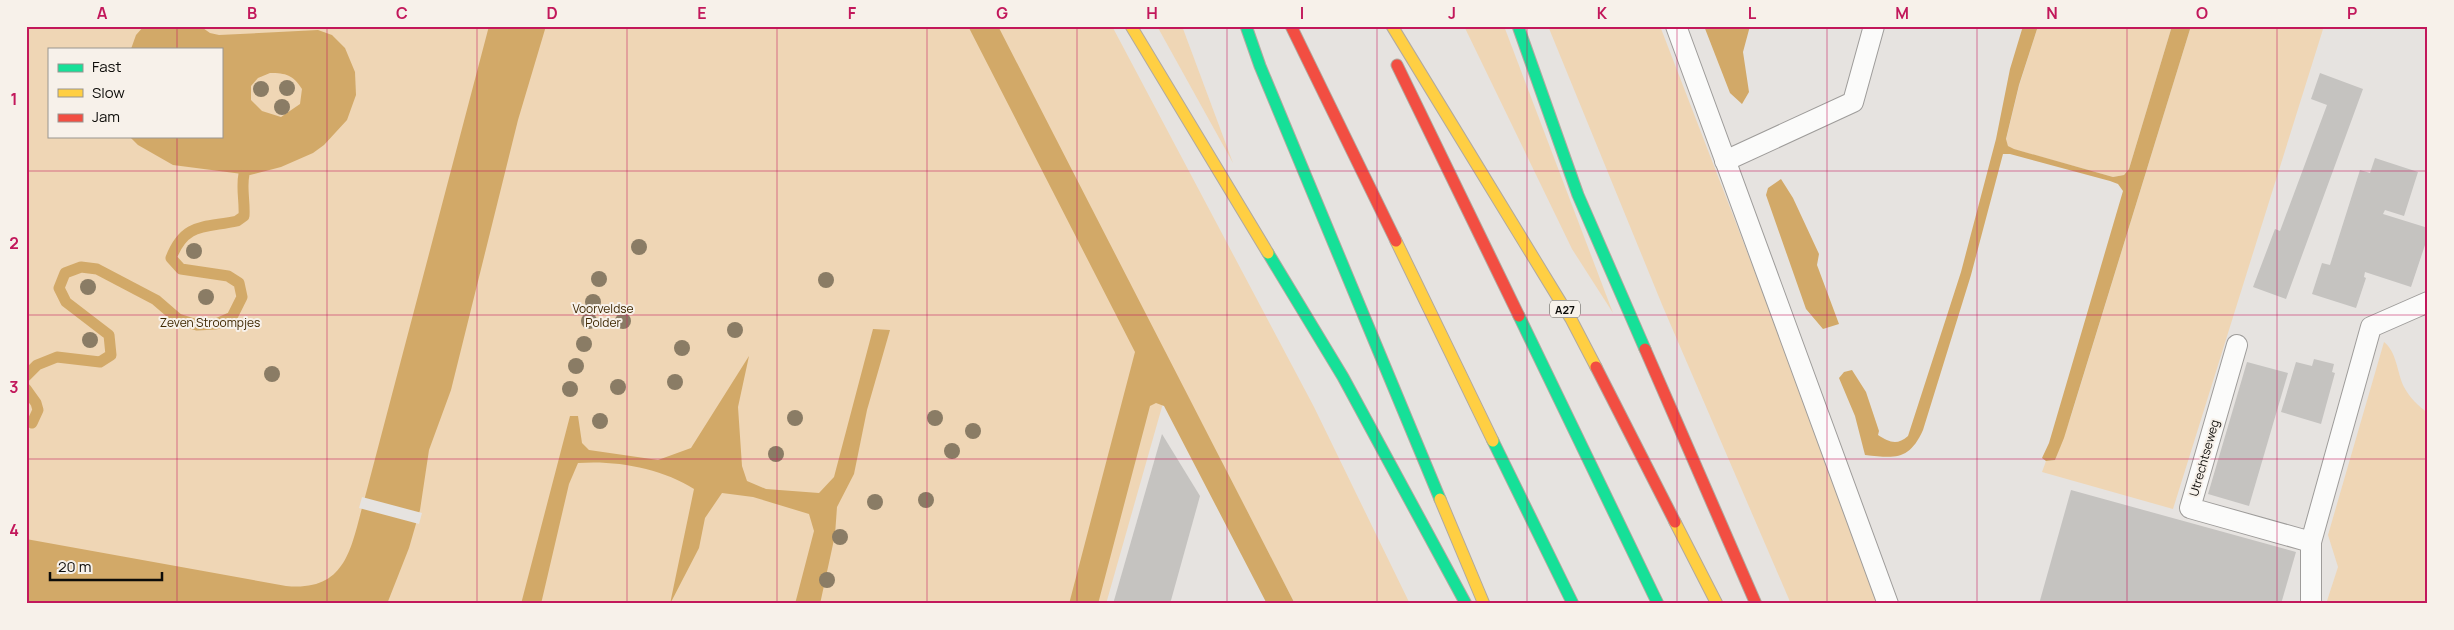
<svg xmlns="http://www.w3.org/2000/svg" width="2454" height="630" font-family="Manrope,sans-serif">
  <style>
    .green { fill: #efd6b5; fill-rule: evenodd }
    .water { fill: #d2a968; fill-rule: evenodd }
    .pier { fill: #e6e3e0 }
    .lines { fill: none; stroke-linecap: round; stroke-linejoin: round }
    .stream { stroke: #d2a968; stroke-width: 11 }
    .building { fill: #c5c3c0 }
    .lane-casing { stroke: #9e9c9a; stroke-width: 22 }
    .fast-casing { stroke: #b1a99f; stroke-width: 13 }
    .slow-casing { stroke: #b1a99f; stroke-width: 13 }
    .jam-casing { stroke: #b1a99f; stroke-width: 13 }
    .lane { stroke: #fbfbfa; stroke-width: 20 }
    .fast { stroke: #16e098; stroke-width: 11 }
    .slow { stroke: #ffcf43; stroke-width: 11 }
    .jam { stroke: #f24e42; stroke-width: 11 }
    .tree { fill: #8a7c65 }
    .grid { fill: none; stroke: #c2185b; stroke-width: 1; stroke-opacity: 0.55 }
    .labels { text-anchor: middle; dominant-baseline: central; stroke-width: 4; stroke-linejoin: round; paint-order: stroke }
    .shield { fill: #f7f1ea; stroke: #53514c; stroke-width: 1 }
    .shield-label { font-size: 11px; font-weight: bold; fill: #0d0c09 }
    .park-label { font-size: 12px; fill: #3e2700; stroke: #f7f1ea }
    .street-label { font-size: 12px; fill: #0d0c09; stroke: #f7f1ea }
    .neatline { fill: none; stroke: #c2185b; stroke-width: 2 }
    .grid-label { font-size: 16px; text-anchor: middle; font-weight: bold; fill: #c2185b }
  </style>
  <rect width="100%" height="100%" fill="#e6e3e0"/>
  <!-- green -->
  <g class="green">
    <path d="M26,26h1086l202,381 96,197h-115l-122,-236 -67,236h-1080zM49,49h172v87h-172z"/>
    <polygon points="1157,26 1182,26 1233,163"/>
    <polygon points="1464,26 1504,26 1613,313 1572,249"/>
    <polygon points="1548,26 1660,26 1883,604 1791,604 1663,307"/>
    <polygon points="2038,26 2172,26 2129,169 2124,175 2113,177 2013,149 2008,146 2006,140 2019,86"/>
    <polygon points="2191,26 2324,26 2173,509 2042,472 2046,461 2055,460 2071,416"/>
    <path d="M2384,342c13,10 13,31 20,45 6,11 14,19 24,26v191h-102l12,-37 -10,-32z"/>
  </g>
  <!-- water -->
  <g class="water">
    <path d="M144,26h56l10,7 9,2 99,-5 14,5 13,13 10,24 1,23 -9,25 -23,25 -11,8 -32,14 -31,8 -77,-10 -35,-20 -9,-9h92v-87h-90l5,-14zM270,73c16,0 23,2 32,16l-2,15 -19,13 -19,-6 -11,-11v-14l7,-8z"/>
    <path d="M489,26h57l-28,94 -67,270 -22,60 -9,60 -11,38 -22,56 -361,-2v-63l260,47c63,6 65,-41 79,-89z"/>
    <polygon points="968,26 998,26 1295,604 1267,604 1164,406 1156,403 1150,406 1098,604 1069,604 1135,352"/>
    <polygon points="1704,26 1750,26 1743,52 1749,92 1742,104 1730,93"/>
    <path d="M2023,26h15l-19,59 -13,54 2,7 6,3 99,28 11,-2 5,-6 43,-143h19l-127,412 -9,22 -9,1 -4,-3 7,-15 74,-252 -5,-7 -8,-3 -100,-27h-7l-32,121 -48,155c-14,31 -28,28 -58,25l-10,-39 -16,-38 5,-6 8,-2 14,22 13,39 -1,4c11,7 19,11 30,1l53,-164 35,-133 14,-70z"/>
    <polygon points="1781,179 1793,198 1819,254 1817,265 1839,324 1823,329 1806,309 1766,195 1768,188"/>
    <path d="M873,329l17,1 -23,80 -13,64 -17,33 -2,28 -15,69h-25l19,-73 -5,-17 -56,-17 -31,-4 -17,25 -6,30 -29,56 24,-115c-32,-21 -79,-29 -116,-26l-9,21 -28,120h-20l49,-188h8l4,27 7,7 69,10 33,-12 58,-92 -11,51 4,59 5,15 19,8 53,4 15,-16z"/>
  </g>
  <!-- pier -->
  <polygon class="pier" points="362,497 422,513 419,524 359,508"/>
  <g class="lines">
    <!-- stream -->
    <g class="stream">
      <path d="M26,376l11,-11 20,-8 43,5 11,-7 -2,-20 -43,-33 -7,-14 6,-15 16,-6 16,2 59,31 22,19 19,6 19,-1 16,-7 10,-20 -3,-14 -11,-7 -47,-7 -10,-11c14,-36 34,-30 66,-37l7,-5c1,-15 -3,-28 0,-42"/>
      <polyline points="26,389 36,403 38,410 32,423"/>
    </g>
  </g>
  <!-- building -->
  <g class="building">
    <polygon points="2320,73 2363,89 2286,299 2253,287 2275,229 2280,231 2327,105 2311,99"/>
    <polygon points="2375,158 2418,172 2404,216 2385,210 2383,214 2428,228 2428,236 2411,287 2365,272 2364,277 2366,278 2356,308 2312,294 2322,263 2330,265 2360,170 2370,173"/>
    <polygon points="2314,359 2334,364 2332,372 2335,373 2321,424 2281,412 2296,362 2312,366"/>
    <polygon points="2247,362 2288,373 2249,506 2208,494"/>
    <polygon points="1162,434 1200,496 1170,604 1113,604"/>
    <polygon points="2071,490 2296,552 2281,604 2039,604"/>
  </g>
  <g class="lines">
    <defs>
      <g id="lane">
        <polyline points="1676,26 1888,604"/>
        <polyline points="1725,161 1853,102 1874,26"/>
        <polyline points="2237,345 2190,508 2311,542"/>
        <polyline points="2311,604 2311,542 2371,327 2428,302"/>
      </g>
      <g id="fast">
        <polyline points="1246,26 1260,66 1440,499"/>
        <polyline points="1518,26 1578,195 1645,349"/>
        <polyline points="1268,253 1343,377 1466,604"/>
        <polyline points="1519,316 1658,604"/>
        <polyline points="1493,441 1573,604"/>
      </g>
      <g id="slow">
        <polyline points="1131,26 1268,253"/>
        <polyline points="1392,26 1571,319 1596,367"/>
        <polyline points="1396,241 1493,441"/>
        <polyline points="1440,499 1484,604"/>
        <polyline points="1675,522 1717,604"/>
      </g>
      <g id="jam">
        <polyline points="1291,26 1396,241"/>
        <polyline points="1397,65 1519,316"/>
        <polyline points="1645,349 1756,604"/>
        <polyline points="1596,367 1675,522"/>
      </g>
    </defs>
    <!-- lane casing -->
    <use href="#lane" class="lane-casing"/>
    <!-- fast casing -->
    <use href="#fast" class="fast-casing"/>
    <!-- slow casing -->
    <use href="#slow" class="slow-casing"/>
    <!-- jam casing -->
    <use href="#jam" class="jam-casing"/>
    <!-- lane -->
    <use href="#lane" class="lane"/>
    <!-- fast -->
    <use href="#fast" class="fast"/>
    <!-- slow -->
    <use href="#slow" class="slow"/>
    <!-- jam -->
    <use href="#jam" class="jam"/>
  </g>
  <!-- trees -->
  <g class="tree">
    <circle cx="287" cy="88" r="8"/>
    <circle cx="261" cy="89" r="8"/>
    <circle cx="282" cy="107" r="8"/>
    <circle cx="639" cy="247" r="8"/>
    <circle cx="194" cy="251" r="8"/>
    <circle cx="599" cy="279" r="8"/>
    <circle cx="826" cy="280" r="8"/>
    <circle cx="88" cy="287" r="8"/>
    <circle cx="206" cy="297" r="8"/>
    <circle cx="593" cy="302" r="8"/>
    <circle cx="589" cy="321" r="8"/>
    <circle cx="623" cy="321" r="8"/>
    <circle cx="735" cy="330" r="8"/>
    <circle cx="90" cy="340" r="8"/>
    <circle cx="584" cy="344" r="8"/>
    <circle cx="682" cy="348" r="8"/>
    <circle cx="576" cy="366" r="8"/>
    <circle cx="272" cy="374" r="8"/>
    <circle cx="675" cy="382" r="8"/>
    <circle cx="618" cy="387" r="8"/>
    <circle cx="570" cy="389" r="8"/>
    <circle cx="795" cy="418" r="8"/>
    <circle cx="935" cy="418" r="8"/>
    <circle cx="600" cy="421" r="8"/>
    <circle cx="973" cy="431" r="8"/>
    <circle cx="952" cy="451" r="8"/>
    <circle cx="776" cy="454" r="8"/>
    <circle cx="926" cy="500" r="8"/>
    <circle cx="875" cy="502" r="8"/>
    <circle cx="840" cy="537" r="8"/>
    <circle cx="827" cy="580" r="8"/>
  </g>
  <!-- grid -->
  <path class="grid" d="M177,26v23M327,26v578M477,26v578M627,26v578M777,26v578M927,26v578M1077,26v578M1227,26v578M1377,26v578M1527,26v578M1677,26v578M1827,26v578M1977,26v578M2127,26v578M2277,26v578M177,136v468M26,171h2402M26,315h2402M26,459h2402"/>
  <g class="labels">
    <!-- shield labels -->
    <rect class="shield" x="1550" y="300.5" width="30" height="17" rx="4"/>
    <g class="shield-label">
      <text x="1565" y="309">A27</text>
    </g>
    <!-- park labels -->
    <g class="park-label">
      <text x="603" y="308">Voorveldse<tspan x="603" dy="14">Polder</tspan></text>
      <text x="210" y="322">Zeven Stroompjes</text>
    </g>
    <!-- street labels -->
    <g class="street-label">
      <text transform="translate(2204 458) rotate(-74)">Utrechtseweg</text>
    </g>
  </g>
  <!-- border -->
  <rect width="2454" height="630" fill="none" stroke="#f7f1ea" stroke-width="55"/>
  <!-- legend -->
  <rect x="48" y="48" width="175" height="90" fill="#f7f1ea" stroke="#999590"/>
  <rect x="58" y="64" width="25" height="8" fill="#16e098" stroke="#999590"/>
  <text x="92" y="72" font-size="15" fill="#0d0c09">Fast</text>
  <rect x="58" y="89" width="25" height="8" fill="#ffcf43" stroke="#999590"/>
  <text x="92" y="98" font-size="15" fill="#0d0c09">Slow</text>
  <rect x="58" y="114" width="25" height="8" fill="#f24e42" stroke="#999590"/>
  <text x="92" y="122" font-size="15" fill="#0d0c09">Jam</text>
  <!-- scale -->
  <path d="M50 572v8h112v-8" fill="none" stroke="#0d0c09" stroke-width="2.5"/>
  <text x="58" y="572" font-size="15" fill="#0d0c09" stroke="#f7f1ea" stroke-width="4" paint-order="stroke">20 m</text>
  <rect x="28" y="28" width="2398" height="574" class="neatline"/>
  <g class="grid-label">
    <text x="102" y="19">A</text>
    <text x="252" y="19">B</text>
    <text x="402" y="19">C</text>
    <text x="552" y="19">D</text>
    <text x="702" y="19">E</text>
    <text x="852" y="19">F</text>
    <text x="1002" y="19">G</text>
    <text x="1152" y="19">H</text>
    <text x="1302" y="19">I</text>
    <text x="1452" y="19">J</text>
    <text x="1602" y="19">K</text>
    <text x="1752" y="19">L</text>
    <text x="1902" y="19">M</text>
    <text x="2052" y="19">N</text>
    <text x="2202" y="19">O</text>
    <text x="2352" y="19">P</text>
    <text x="14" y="105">1</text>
    <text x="14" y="249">2</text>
    <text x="14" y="393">3</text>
    <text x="14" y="536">4</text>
  </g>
</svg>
